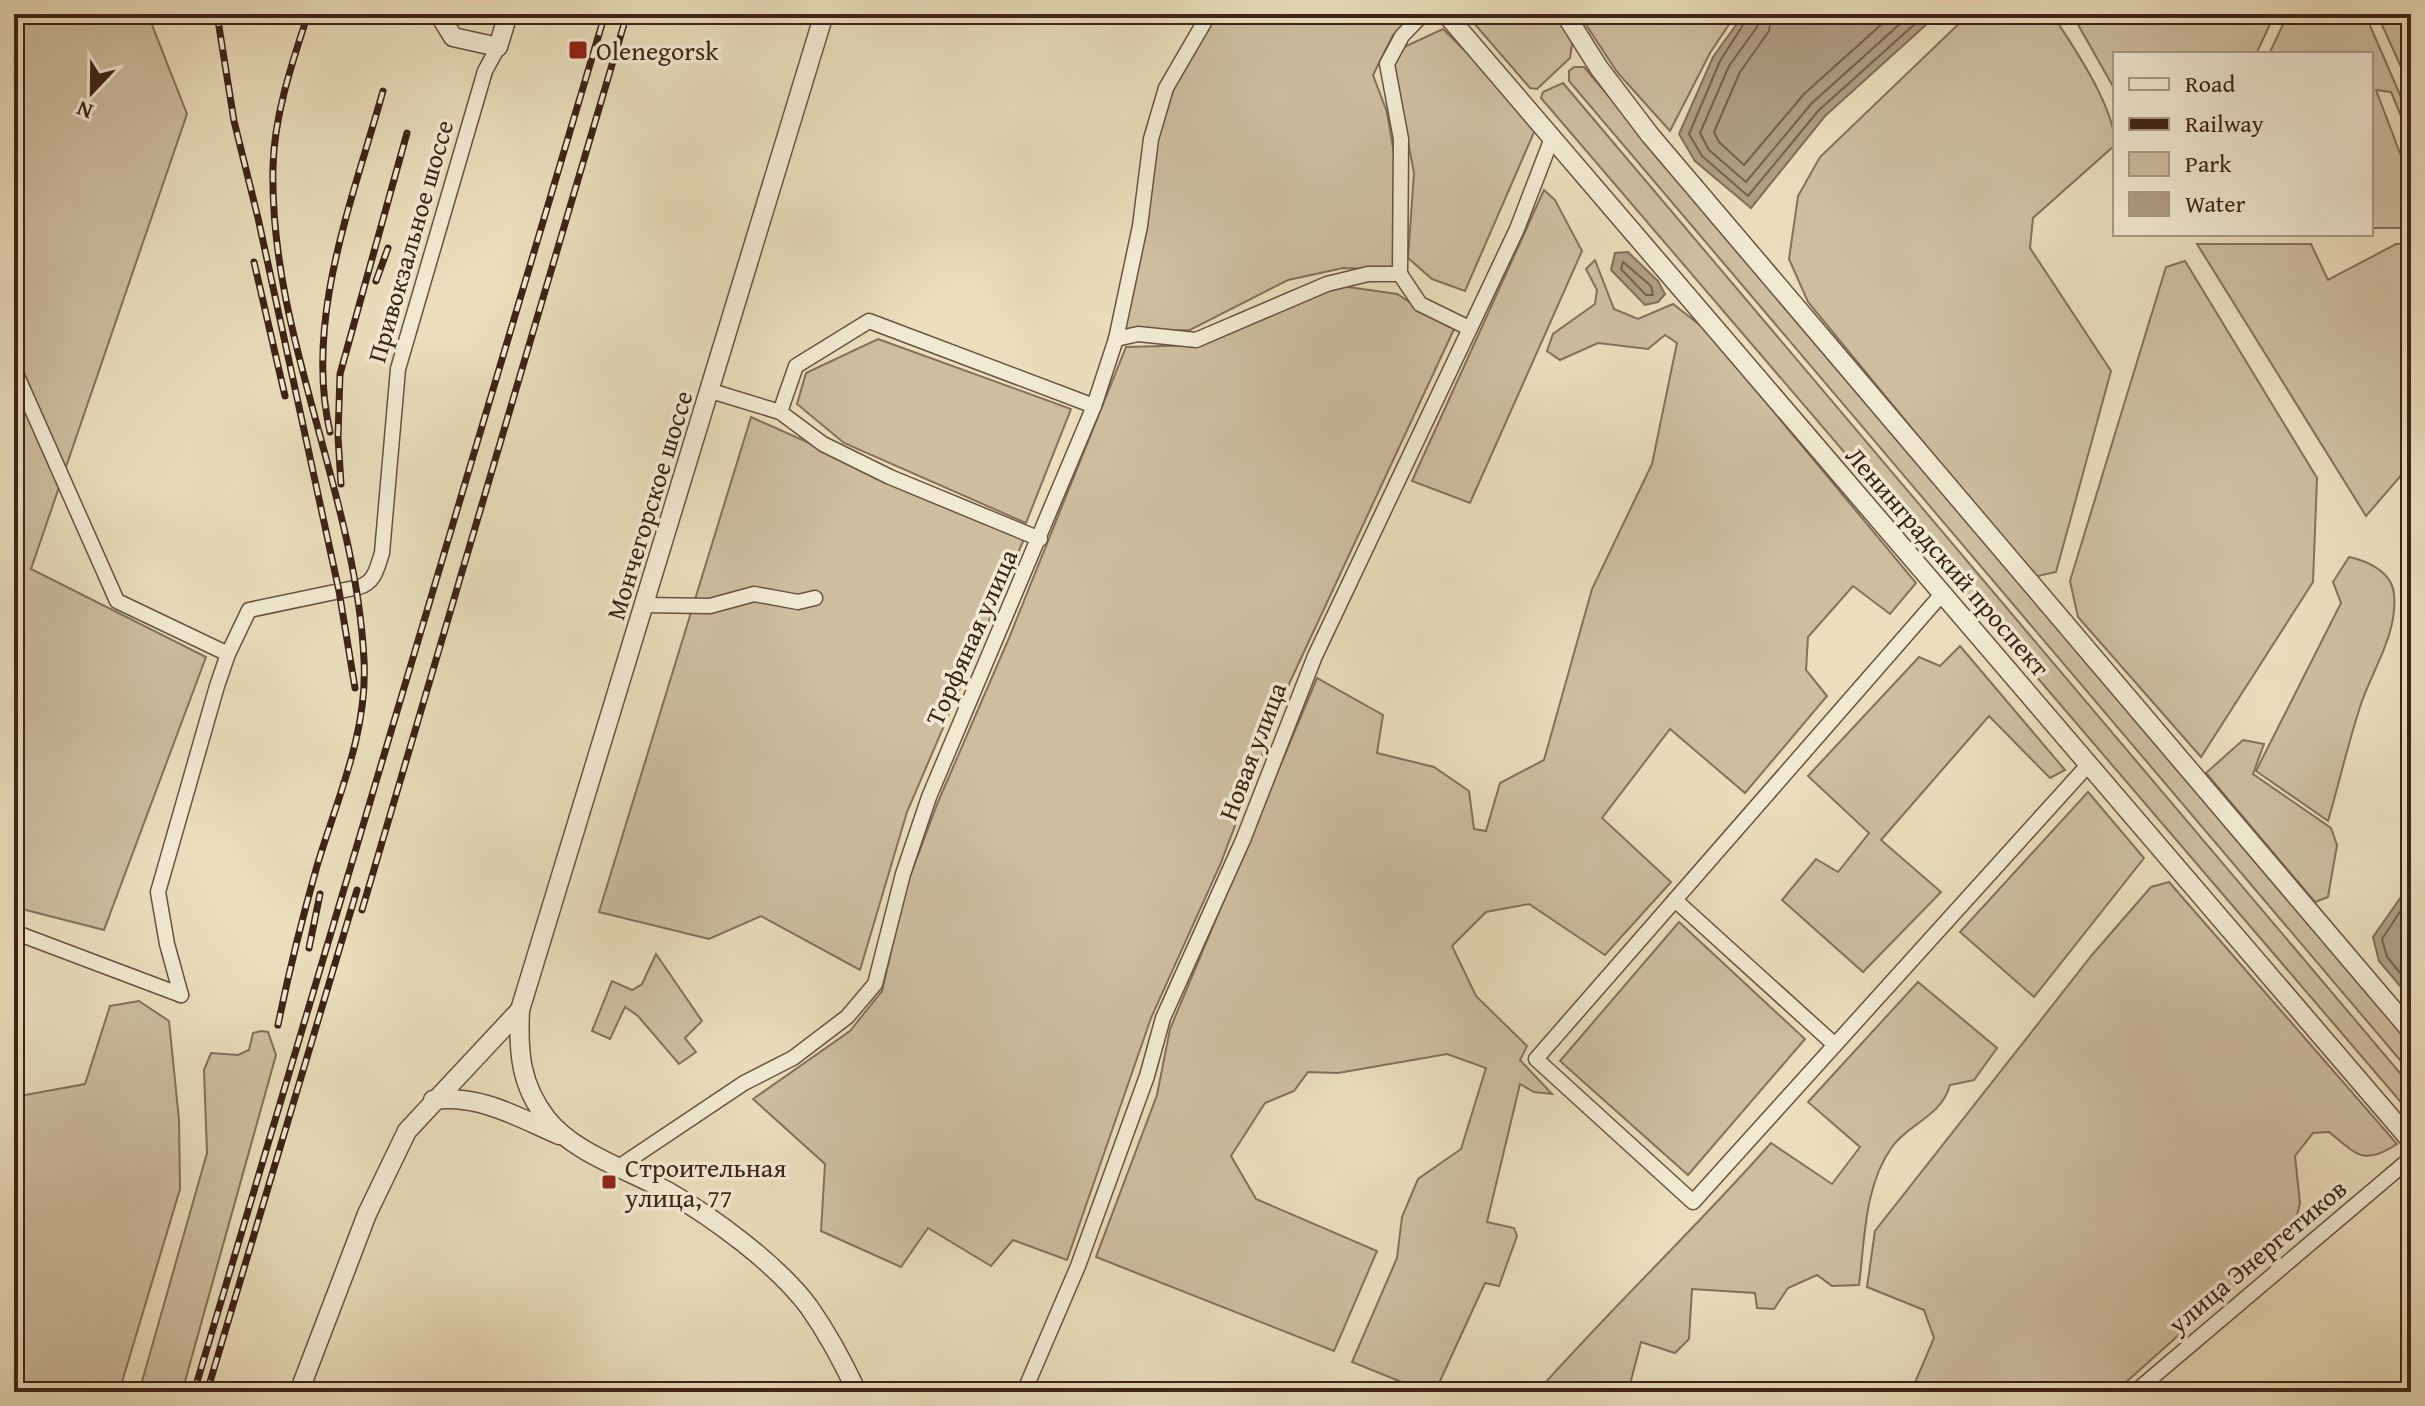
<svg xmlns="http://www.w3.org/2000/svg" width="2425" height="1406" font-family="'Gentium Book Plus',serif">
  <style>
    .green { fill: #cdbea0; stroke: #85705c; stroke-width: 2 }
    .water { fill: #af9e84; stroke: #816d59; stroke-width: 2 }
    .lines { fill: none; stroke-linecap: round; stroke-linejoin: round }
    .shore { stroke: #76604e; stroke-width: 2 }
    .minor-casing { stroke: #685241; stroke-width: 17 }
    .tertiary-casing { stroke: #685241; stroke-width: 21 }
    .minor { stroke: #f1ead3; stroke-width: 14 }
    .tertiary { stroke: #f1ead3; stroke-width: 18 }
    .rail-casing { stroke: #3d2318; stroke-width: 7 }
    .rail { stroke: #f1ead3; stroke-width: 4; stroke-dasharray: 12; stroke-linecap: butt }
    .poi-dot { fill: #8f2418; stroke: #f1ead3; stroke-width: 3 }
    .labels { text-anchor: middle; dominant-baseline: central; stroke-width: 7; stroke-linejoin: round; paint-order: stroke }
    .poi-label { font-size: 26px; fill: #3d2318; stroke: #f1ead3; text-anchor: start }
    .street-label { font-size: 26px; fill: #3d2318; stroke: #f1ead3 }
  </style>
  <rect width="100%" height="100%" fill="#eadebc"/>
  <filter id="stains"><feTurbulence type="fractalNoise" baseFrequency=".0025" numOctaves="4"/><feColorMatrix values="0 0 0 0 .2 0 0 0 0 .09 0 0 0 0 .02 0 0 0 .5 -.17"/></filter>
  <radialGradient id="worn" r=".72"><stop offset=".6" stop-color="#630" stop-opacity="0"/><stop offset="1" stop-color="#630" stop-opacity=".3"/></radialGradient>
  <!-- green -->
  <g class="green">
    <polygon points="14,14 136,14 152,25 187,114 31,569 206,657 104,930 14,907"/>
    <path d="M1213,14h202l-22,21 -20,40 14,37 13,77 -7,81 -50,-2 -55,12 -98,50 -70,1c14,-72 24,-176 52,-242 11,-26 31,-47 41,-75z"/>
    <polygon points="1466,14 1559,14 1573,37 1570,58 1537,89 1530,88"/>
    <polygon points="1579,14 1736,14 1710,53 1670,131 1617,72"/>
    <path d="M1969,14h83c21,32 63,93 63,131l-82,73 -3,30 81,123 -55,201 -22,5 -226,-275 -19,-43 9,-63 22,-39z"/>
    <polygon points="2072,14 2275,14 2256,54 2115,54 2115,90"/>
    <polygon points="2288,14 2365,14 2411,120 2411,140 2391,92 2376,90 2411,182 2411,228 2371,228 2371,54 2269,54"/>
    <polygon points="2377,14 2411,14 2411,89"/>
    <polygon points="1443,29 1538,123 1465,291 1432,279 1408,258 1414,173 1393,63 1404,47"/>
    <polygon points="1574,67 1584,67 2411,1040 2411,1073 1569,81 1569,71"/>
    <polygon points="1563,83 2411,1086 2411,1114 1541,98 1543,92"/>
    <polygon points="1544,190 1555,200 1582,251 1470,503 1412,481"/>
    <polygon points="2411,243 2411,464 2366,516 2197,244 2311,244 2328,280 2396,244"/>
    <polygon points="1595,260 1614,309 1638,319 1673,304 1705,329 1916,583 1890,614 1853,586 1808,637 1806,670 1827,696 1745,793 1670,729 1602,818 1671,882 1605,955 1529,904 1486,912 1452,946 1476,996 1527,1046 1520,1060 1552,1094 1534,1092 1520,1084 1487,1222 1514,1228 1517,1236 1499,1286 1485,1283 1435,1392 1426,1392 1352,1362 1397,1258 1402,1217 1418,1179 1461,1149 1486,1068 1447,1054 1338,1073 1308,1072 1294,1091 1265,1103 1231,1156 1256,1199 1377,1251 1334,1351 1096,1257 1157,1095 1170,1029 1317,678 1383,715 1377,753 1434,767 1469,791 1474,829 1486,831 1500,783 1544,760 1592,589 1652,464 1677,343 1665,335 1648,349 1598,343 1560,360 1547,351 1553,334 1595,304 1597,290 1586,269"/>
    <polygon points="2185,261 2317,478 2313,582 2201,757 2078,617 2070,581 2166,267"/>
    <polygon points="1341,286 1397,294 1447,326 1455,327 1290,682 1220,865 1151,1018 1067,1260 1013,1240 991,1266 928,1228 901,1267 821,1231 825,1164 753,1099 850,1031 882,991 906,887 938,802 1009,638 1126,347 1201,345"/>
    <polygon points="878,339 1071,409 1026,523 844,443 797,404 806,373"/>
    <polygon points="751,417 1024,539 907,812 860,970 761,916 709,939 599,912"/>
    <path d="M2349,557c19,4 43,15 45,37 4,40 -22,76 -34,113 -12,37 -21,76 -32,114l-72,-50 85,-168 -8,-21z"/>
    <polygon points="1960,646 2065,770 2050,778 1989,716 1881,840 1941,892 1863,972 1782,900 1816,859 1838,872 1869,833 1808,776 1919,657 1940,666"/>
    <polygon points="2243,740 2264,744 2253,774 2331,828 2337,845 2328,897 2315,902 2206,773"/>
    <polygon points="2088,792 2144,858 2034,997 1960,932"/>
    <path d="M2169,882l228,262c-33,22 -40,11 -68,-12l-16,1 -18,23 5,47 -7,30 -178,159h-204l23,-54 -10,-28 -57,-23 8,-56 217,-276 59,-68z"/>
    <polygon points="1679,922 1805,1039 1688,1175 1560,1061"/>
    <polygon points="656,954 702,1021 685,1038 696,1052 679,1064 638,1016 625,1007 610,1039 592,1031 612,981 632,990 642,984"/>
    <path d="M1918,982l79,66 -23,32 -24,5c-9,32 -41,38 -58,62 -28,39 -27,92 -33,138l-27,1 -15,-11 -29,13 -14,21 -17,-1 -2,-15 -63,-4 -3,50 -14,14 -34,-11 -13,50h-91c76,-86 159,-164 234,-249l61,41 28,-37 -52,-45z"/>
    <polygon points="139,1001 169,1021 179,1120 180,1189 119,1392 14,1392 14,1097 85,1084 110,1006"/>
    <polygon points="261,1031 268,1032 276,1055 182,1392 139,1392 207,1153 204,1070 211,1053 238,1055 249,1050 253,1033"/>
  </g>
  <!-- water -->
  <g class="water">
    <polygon points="1744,14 1938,14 1825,116 1751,208 1695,161 1679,134 1713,57"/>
    <polygon points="1628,252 1658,281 1665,294 1658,302 1645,305 1611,270 1615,253"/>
    <polygon points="2411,874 2411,999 2379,961 2373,937 2408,887"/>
  </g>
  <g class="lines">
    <!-- shore -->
    <g class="shore">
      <polyline points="1750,14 1720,61 1689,134 1702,156 1748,196 1819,110 1926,14"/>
      <polyline points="1760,14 1757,27 1729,66 1700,133 1709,150 1746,182 1812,103 1911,14"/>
      <polyline points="1772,14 1769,31 1740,72 1714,132 1719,142 1744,165 1804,94 1893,14"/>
      <polygon points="1623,262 1651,286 1653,295 1646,295 1621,269"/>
      <polyline points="2411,895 2382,939 2387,957 2411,986"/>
    </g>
    <defs>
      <g id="minor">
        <polyline points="1400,274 1401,139 1387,64 1402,36 1423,14"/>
        <polyline points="1116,339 1138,334 1196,340 1327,284 1368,274 1400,274 1420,304 1469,328"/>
        <polyline points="14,369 117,601 228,654"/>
        <polyline points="711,391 780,412 823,444 890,477 1040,539"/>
        <polyline points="780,412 796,366 869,321 1094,406"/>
        <polyline points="1942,594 1536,1059 1693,1202 2088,765"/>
        <polyline points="645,605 710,606 754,594 798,602 815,598"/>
        <polyline points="1675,900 1835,1045"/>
        <polyline points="14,932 181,995"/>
        <path d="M181,995l-14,-51 -9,-52 59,-206 11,-32 21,-44 110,-23c16,-5 18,-19 23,-34l16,-184 87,-298 13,-24"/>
        <polyline points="620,1166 744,1083 793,1058 847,1017 875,984 903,874 929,797 1094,406 1116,339 1140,226 1151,139 1166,88 1209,14"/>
        <polyline points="1024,1392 1078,1266 1147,1076 1163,1018 1243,840 1315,656 1517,229 1552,138"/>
        <polyline points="2135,1392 2411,1158"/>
      </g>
      <g id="tertiary">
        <polyline points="439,14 453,37 498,47 508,14"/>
        <path d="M824,14l-304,996c-2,41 0,75 27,109 28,35 82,51 120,72 46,26 111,74 142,116 19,27 34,55 48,85"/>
        <polyline points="1446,14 2411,1141"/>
        <polyline points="1565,14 1599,68 1650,135 2411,1031"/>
        <path d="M433,1100c46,-6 85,17 126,35"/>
        <polyline points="299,1392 367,1214 407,1131 520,1010"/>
      </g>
    </defs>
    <!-- minor casing -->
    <use href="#minor" class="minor-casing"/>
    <!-- tertiary casing -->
    <use href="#tertiary" class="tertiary-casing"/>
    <!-- minor -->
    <use href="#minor" class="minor"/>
    <!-- tertiary -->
    <use href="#tertiary" class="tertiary"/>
    <defs>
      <g id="rail">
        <polyline points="217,14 234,121 258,218 339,591 355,688"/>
        <polyline points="254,262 285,396"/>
        <polyline points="376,281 388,248"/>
        <path d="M330,432c-26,-113 23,-233 53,-341"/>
        <polyline points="341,484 338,437 340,374 407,133"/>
        <polyline points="362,910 627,14"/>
        <polyline points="309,948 320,894"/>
        <path d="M278,1025c11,-54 24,-106 39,-159 20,-67 51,-134 47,-206 -8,-167 -95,-325 -91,-493 1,-51 19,-104 35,-153"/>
        <polyline points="194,1392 605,14"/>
        <polyline points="207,1392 357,890"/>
      </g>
    </defs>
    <!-- rail casing -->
    <use href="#rail" class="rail-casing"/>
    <!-- rail -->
    <use href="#rail" class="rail"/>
  </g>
  <!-- markers -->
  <g class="poi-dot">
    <rect x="568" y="40" width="20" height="20" rx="4"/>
    <rect x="601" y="1174" width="16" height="16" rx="4"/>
  </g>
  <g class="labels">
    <!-- poi labels -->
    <g class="poi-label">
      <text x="596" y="50">Olenegorsk</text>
      <text x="625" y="1167">Строительная<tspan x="625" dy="30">улица, 77</tspan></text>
    </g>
    <!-- street labels -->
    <g class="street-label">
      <text transform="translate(410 241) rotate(-74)">Привокзальное шоссе</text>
      <text transform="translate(649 505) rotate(-73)">Мончегорское шоссе</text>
      <text transform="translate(1948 561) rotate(49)">Ленинградский проспект</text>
      <text transform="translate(971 637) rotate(-66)">Торфяная улица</text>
      <text transform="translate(1252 751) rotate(-69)">Новая улица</text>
      <text transform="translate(2257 1256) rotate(-40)">улица Энергетиков</text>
    </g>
  </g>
  <!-- margin -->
  <rect width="2425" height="1406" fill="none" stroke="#eadebc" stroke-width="48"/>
  <rect x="16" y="16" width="2393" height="1374" fill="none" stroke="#3d2318" stroke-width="4"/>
  <rect x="24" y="24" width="2377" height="1358" fill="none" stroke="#3d2318" stroke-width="2"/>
  <!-- legend -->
  <rect x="2113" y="52" width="260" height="184" fill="#f1ead3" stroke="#a99a88" stroke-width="2"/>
  <rect x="2129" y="78" width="40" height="12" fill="#f1ead3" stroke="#a99a88" stroke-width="2"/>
  <text x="2185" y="92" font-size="24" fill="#3d2318">Road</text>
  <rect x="2129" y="118" width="40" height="12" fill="#3d2318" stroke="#a99a88" stroke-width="2"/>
  <text x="2185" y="132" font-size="24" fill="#3d2318">Railway</text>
  <rect x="2129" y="152" width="40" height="24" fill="#cdbea0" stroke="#a99a88" stroke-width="2"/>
  <text x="2185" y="172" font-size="24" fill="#3d2318">Park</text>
  <rect x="2129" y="192" width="40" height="24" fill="#af9e84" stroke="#a99a88" stroke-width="2"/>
  <text x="2185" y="212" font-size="24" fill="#3d2318">Water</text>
  <!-- north arrow -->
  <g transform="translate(92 92) rotate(202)" stroke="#f1ead3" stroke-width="6" paint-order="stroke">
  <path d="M0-6L14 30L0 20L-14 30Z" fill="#3d2318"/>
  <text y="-12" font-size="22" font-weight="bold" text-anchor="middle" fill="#3d2318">N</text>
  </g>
  <rect width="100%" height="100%" filter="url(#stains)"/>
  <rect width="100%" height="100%" fill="url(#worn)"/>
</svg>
